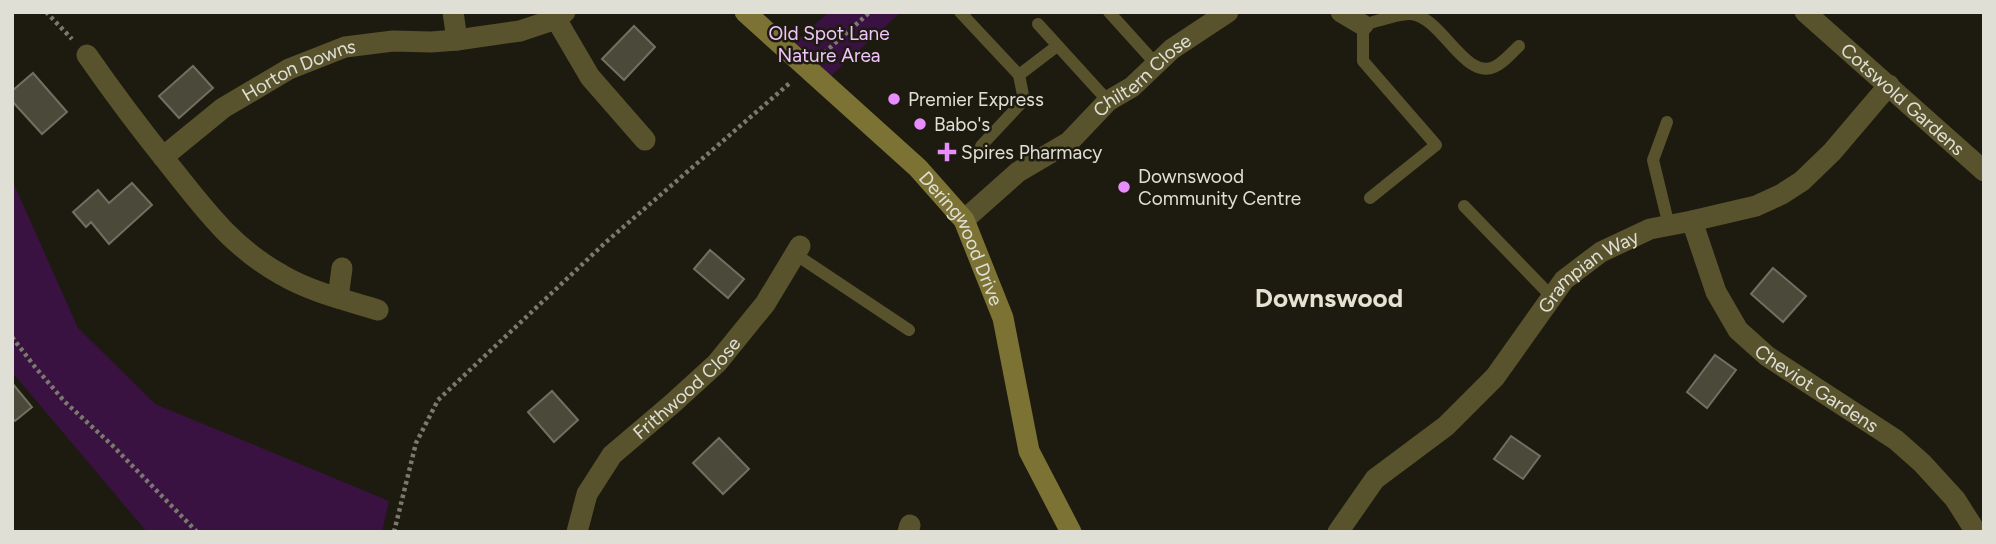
<svg xmlns="http://www.w3.org/2000/svg" width="1996" height="544" font-family="Figtree,sans-serif">
  <style>
    .green { fill: #391242 }
    .building { fill: #4b493a; stroke: #716f60; stroke-width: 2 }
    .lines { fill: none; stroke-linecap: round; stroke-linejoin: round }
    .path { stroke: #7b796f; stroke-width: 4.5; stroke-dasharray: 3.5 3.5; stroke-linecap: butt }
    .lane { stroke: #58532d; stroke-width: 12 }
    .street { stroke: #58532d; stroke-width: 21 }
    .secondary { stroke: #7b7234; stroke-width: 21 }
    .poi-dot { fill: #e98dfe; stroke: #1d1b0f; stroke-width: 2.5 }
    .labels { text-anchor: middle; dominant-baseline: central; stroke-width: 5; stroke-linejoin: round; paint-order: stroke }
    .park-label { font-size: 19px; fill: #f2c4fd; stroke: #1d1b0f }
    .street-label { font-size: 19px; fill: #e0dfd6; stroke: #1d1b0f }
    .poi-label { font-size: 19px; fill: #e0dfd6; stroke: #1d1b0f; text-anchor: start }
    .district-label { font-size: 26px; font-weight: bold; fill: #e5e2d1; stroke: #1d1b0f }
  </style>
  <rect width="100%" height="100%" fill="#1d1b0f"/>
  <!-- green -->
  <g class="green">
    <polygon points="829,12 901,12 824,82 787,49"/>
    <polygon points="12,180 78,328 155,404 389,501 382,532 147,532 12,372"/>
  </g>
  <!-- building -->
  <g class="building">
    <polygon points="634,26 655,47 624,80 602,59"/>
    <polygon points="193,66 213,88 179,118 159,96"/>
    <polygon points="33,73 67,112 42,134 12,101 12,91"/>
    <polygon points="132,183 152,205 109,244 91,222 86,227 73,212 98,190 109,203"/>
    <polygon points="710,250 744,279 728,298 694,269"/>
    <polygon points="1773,268 1806,296 1783,322 1751,294"/>
    <polygon points="1715,355 1736,370 1707,408 1687,392"/>
    <polygon points="12,383 32,407 15,421 12,418"/>
    <polygon points="552,391 578,420 554,442 528,412"/>
    <polygon points="1511,436 1540,456 1523,479 1494,459"/>
    <polygon points="719,438 749,469 723,494 693,463"/>
  </g>
  <g class="lines">
    <!-- path -->
    <g class="path">
      <polyline points="46,12 72,39"/>
      <polyline points="824,53 870,12"/>
      <polyline points="12,337 35,367 65,402 113,446 197,532"/>
      <polyline points="394,532 416,443 438,400 606,242 791,82"/>
    </g>
    <!-- lane -->
    <g class="lane">
      <polyline points="960,12 1019,75"/>
      <polyline points="1109,12 1156,64"/>
      <polyline points="1038,24 1108,101"/>
      <polyline points="1667,122 1653,160 1669,226"/>
      <polyline points="981,146 1024,100 1019,75 1057,46"/>
      <path d="M1370,198l66,-53 -73,-84v-36c12,-3 36,-12 48,-11 31,3 53,66 83,53 10,-4 17,-14 25,-21"/>
      <polyline points="1464,206 1552,297"/>
      <polyline points="795,254 909,330"/>
    </g>
    <!-- street -->
    <g class="street">
      <polyline points="453,12 457,40"/>
      <polyline points="1341,12 1363,25"/>
      <path id="s1" d="M1805,12l179,159"/>
      <polyline points="556,19 590,77 645,140"/>
      <path d="M87,55c27,39 55,76 84,112 34,43 62,81 111,108 29,17 64,25 96,35"/>
      <path id="s2" d="M163,157l60,-49 66,-39 56,-22 48,-6 38,1 26,-2 63,-9 36,-12 9,-7"/>
      <path id="s3" d="M964,220l54,-48 51,-30 39,-41 24,-14 40,-38 56,-37"/>
      <path id="s4" d="M1692,221l24,71 22,38 29,26 129,84 26,23 33,36 21,33"/>
      <polyline points="338,298 342,268"/>
      <path id="s5" d="M577,532l10,-38 25,-39 60,-51 45,-41 48,-59 35,-58"/>
      <polyline points="908,532 910,525"/>
      <path id="s6" d="M1338,532l37,-53 71,-53 49,-49 69,-97 37,-28 49,-23 42,-8 64,-15 26,-12 20,-13 30,-29 57,-67"/>
    </g>
    <!-- secondary -->
    <path class="secondary" id="s7" d="M745,12l173,156 46,52 39,98 26,133 42,81"/>
  </g>
  <!-- markers -->
  <g class="poi-dot">
    <circle cx="894" cy="99" r="7"/>
    <circle cx="920" cy="124" r="7"/>
    <path d="M943.5 141.5h7v7h7v7h-7v7h-7v-7h-7v-7h7z"/>
    <circle cx="1124" cy="187" r="7"/>
  </g>
  <g class="labels">
    <!-- park labels -->
    <g class="park-label">
      <text x="829" y="33">Old Spot Lane<tspan x="829" dy="22">Nature Area</tspan></text>
    </g>
    <!-- street labels -->
    <g class="street-label">
      <text stroke="none"><textPath href="#s2" startOffset="163">Horton Downs</textPath></text>
      <text stroke="none"><textPath href="#s3" startOffset="231">Chiltern Close</textPath></text>
      <text stroke="none"><textPath href="#s1" startOffset="131">Cotswold Gardens</textPath></text>
      <text stroke="none"><textPath href="#s7" startOffset="317">Deringwood Drive</textPath></text>
      <text stroke="none"><textPath href="#s6" startOffset="366">Grampian Way</textPath></text>
      <text stroke="none"><textPath href="#s5" startOffset="186">Frithwood Close</textPath></text>
      <text stroke="none"><textPath href="#s4" startOffset="217">Cheviot Gardens</textPath></text>
    </g>
    <!-- poi labels -->
    <g class="poi-label">
      <text x="908" y="99">Premier Express</text>
      <text x="934" y="124">Babo's</text>
      <text x="961" y="152">Spires Pharmacy</text>
      <text x="1138" y="176">Downswood<tspan x="1138" dy="22">Community Centre</tspan></text>
    </g>
    <!-- district labels -->
    <g class="district-label">
      <text x="1329" y="298">Downswood</text>
    </g>
  </g>
  <!-- border -->
  <rect width="1996" height="544" fill="none" stroke="#e0dfd6" stroke-width="28"/>
</svg>
